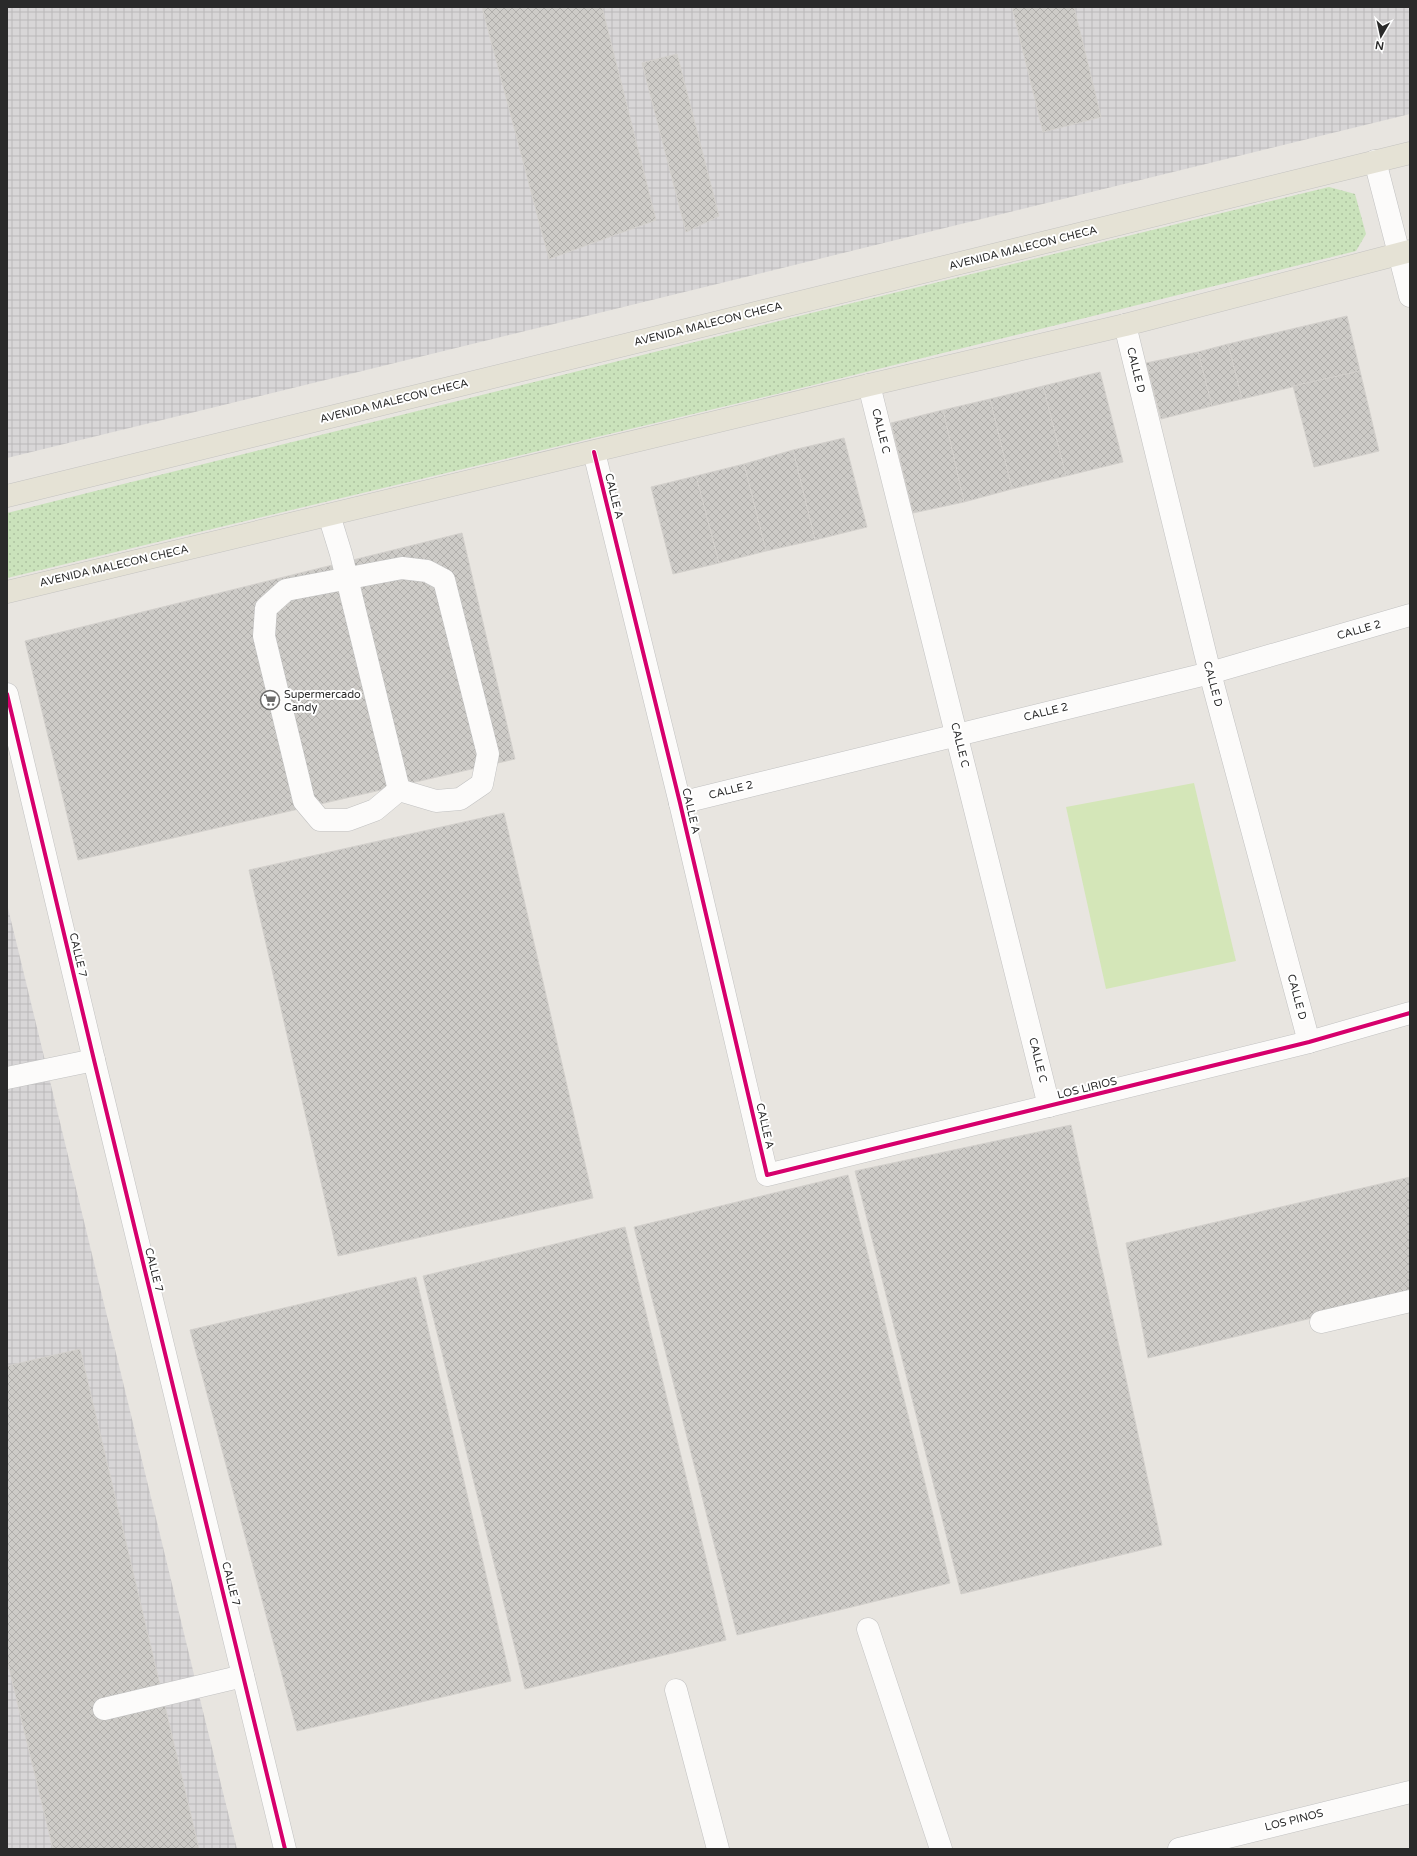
<svg xmlns="http://www.w3.org/2000/svg" width="1417" height="1856" font-family="'Varela Round',sans-serif">
  <style>
    .industrial { fill: url(#industrial-grid) }
    .grass { fill: url(#grass-dots) }
    .pitch { fill: #d4e6b8 }
    .building { fill: url(#building-cross-hatch); stroke: #d3d0cc }
    .lines { fill: none; stroke-linecap: round; stroke-linejoin: round }
    .minor-casing { stroke: #c1c1c1; stroke-width: 23 }
    .major-casing { stroke: #c4c3c1; stroke-width: 23 }
    .minor { stroke: #fcfbfa; stroke-width: 22 }
    .major { stroke: #e5e2d5; stroke-width: 22 }
    .cycleway-casing { stroke: #fff; stroke-width: 6 }
    .cycleway { stroke: #d6006c; stroke-width: 4 }
    .labels { text-anchor: middle; dominant-baseline: central; stroke-width: 4; stroke-linejoin: round; paint-order: stroke }
    .street-label { font-size: 11px; fill: #2a2a2a; stroke: #fff }
    .poi-label { font-size: 11px; fill: #2a2a2a; stroke: #fff; text-anchor: start }
  </style>
  <defs>
    <pattern id="industrial-grid" width="8" height="8" patternUnits="userSpaceOnUse"><rect width="8" height="8" fill="#d8d6d7"/><path d="M0 4h8M4 0v8" fill="none" stroke="#bab8b9"/></pattern>
    <pattern id="grass-dots" width="8" height="8" patternUnits="userSpaceOnUse"><rect width="8" height="8" fill="#cae2bb"/><path d="M2 2h.1M6 6h.1" fill="none" stroke="#aec2a1" stroke-width="1.8" stroke-linecap="round"/></pattern>
    <pattern id="building-cross-hatch" width="8" height="8" patternUnits="userSpaceOnUse"><rect width="8" height="8" fill="#cdcbc7"/><path d="M0 0l8 8M0 8l8-8" fill="none" stroke="#b0aeab"/></pattern>
  </defs>
  <rect width="100%" height="100%" fill="#e8e5e0"/>
  <!-- industrial -->
  <g class="industrial">
    <polygon points="7,7 1410,7 1410,114 7,458"/>
    <polygon points="7,904 197,1687 237,1849 7,1849"/>
  </g>
  <!-- grass -->
  <polygon class="grass" points="1329,187 1355,194 1366,234 1356,251 789,391 7,578 7,513 799,316"/>
  <!-- pitch -->
  <polygon class="pitch" points="1194,783 1236,961 1106,989 1066,807"/>
  <!-- building -->
  <g class="building">
    <polygon points="482,7 602,7 656,220 549,259"/>
    <polygon points="1012,7 1074,7 1101,117 1043,132"/>
    <polygon points="677,54 719,216 686,232 642,63"/>
    <polygon points="1347,316 1360,371 1242,399 1228,344"/>
    <polygon points="1228,344 1242,399 1212,406 1198,352"/>
    <polygon points="1198,352 1212,406 1161,419 1146,363"/>
    <polygon points="1360,371 1379,451 1314,467 1293,386"/>
    <polygon points="1100,372 1123,462 1066,476 1043,386"/>
    <polygon points="1043,386 1066,476 1012,489 990,399"/>
    <polygon points="990,399 1012,489 964,502 943,410"/>
    <polygon points="943,410 964,502 913,513 891,423"/>
    <polygon points="844,438 867,527 815,540 793,450"/>
    <polygon points="793,450 815,540 766,551 744,464"/>
    <polygon points="744,464 766,551 719,563 696,476"/>
    <polygon points="696,476 719,563 673,574 651,487"/>
    <polygon points="462,533 515,759 78,860 25,641"/>
    <polygon points="504,813 593,1198 338,1256 249,870"/>
    <polygon points="1071,1125 1162,1545 961,1594 855,1171"/>
    <polygon points="848,1175 950,1583 737,1635 634,1227"/>
    <polygon points="1410,1177 1410,1294 1148,1358 1126,1243"/>
    <polygon points="625,1227 726,1640 525,1689 423,1276"/>
    <polygon points="416,1277 511,1681 297,1731 190,1330"/>
    <polygon points="80,1349 199,1849 53,1849 7,1660 7,1366"/>
  </g>
  <g class="lines">
    <defs>
      <g id="minor">
        <polyline points="1375,161 1410,296"/>
        <polyline points="1125,325 1210,673 1309,1042"/>
        <polyline points="869,385 1049,1106"/>
        <polyline points="594,452 680,803 767,1175 1309,1042 1410,1013"/>
        <polyline points="329,515 341,554 399,790"/>
        <polygon points="402,568 427,571 444,580 488,754 482,784 460,799 436,801 399,790 375,810 348,820 320,820 304,801 264,636 266,608 286,590"/>
        <polyline points="7,694 94,1060 285,1849"/>
        <polyline points="680,803 1210,673 1410,615"/>
        <polyline points="7,1078 94,1060"/>
        <polyline points="1321,1322 1410,1301"/>
        <polyline points="868,1629 941,1849"/>
        <polyline points="676,1690 718,1849"/>
        <polyline points="104,1709 243,1676"/>
        <polyline points="1179,1849 1410,1792"/>
      </g>
      <g id="major">
        <polyline points="7,496 1410,153"/>
        <polyline points="7,592 869,385 1125,325 1410,251"/>
      </g>
    </defs>
    <!-- minor casing -->
    <use href="#minor" class="minor-casing"/>
    <!-- major casing -->
    <use href="#major" class="major-casing"/>
    <!-- minor -->
    <use href="#minor" class="minor"/>
    <!-- major -->
    <use href="#major" class="major"/>
    <defs>
      <g id="cycleway">
        <polyline points="594,452 680,803 767,1175 1309,1042 1410,1013"/>
        <polyline points="7,694 94,1060 285,1849"/>
      </g>
    </defs>
    <!-- cycleway casing -->
    <use href="#cycleway" class="cycleway-casing"/>
    <!-- cycleway -->
    <use href="#cycleway" class="cycleway"/>
  </g>
  <!-- icons -->
  <defs>
    <symbol id="supermarket-ring" viewBox="-11 -11 22 22"><circle r="9.5" fill="#fff" stroke="#6c6b6a" stroke-width="1.5"/><path d="M-6-5.5h2.5l.6 2H6L4.5 2H-2.5L-4.4-4H-6ZM-1.5 3.2a1.3 1.3 0 1 0 .1 0ZM3 3.2a1.3 1.3 0 1 0 .1 0Z" fill="#6c6b6a"/></symbol>
  </defs>
  <g fill-rule="evenodd">
    <use href="#supermarket-ring" x="259" y="689" width="22" height="22"/>
  </g>
  <g class="labels">
    <!-- street labels -->
    <g class="street-label">
      <text transform="translate(1023 248) rotate(-14)">AVENIDA MALECON CHECA</text>
      <text transform="translate(708 324) rotate(-14)">AVENIDA MALECON CHECA</text>
      <text transform="translate(1136 370) rotate(76)">CALLE D</text>
      <text transform="translate(394 401) rotate(-14)">AVENIDA MALECON CHECA</text>
      <text transform="translate(881 431) rotate(76)">CALLE C</text>
      <text transform="translate(614 496) rotate(76)">CALLE A</text>
      <text transform="translate(114 566) rotate(-13)">AVENIDA MALECON CHECA</text>
      <text transform="translate(1359 630) rotate(-16)">CALLE 2</text>
      <text transform="translate(1213 684) rotate(75)">CALLE D</text>
      <text transform="translate(1046 712) rotate(-14)">CALLE 2</text>
      <text transform="translate(960 745) rotate(76)">CALLE C</text>
      <text transform="translate(731 790) rotate(-14)">CALLE 2</text>
      <text transform="translate(691 811) rotate(77)">CALLE A</text>
      <text transform="translate(78 955) rotate(77)">CALLE 7</text>
      <text transform="translate(1297 997) rotate(75)">CALLE D</text>
      <text transform="translate(1038 1060) rotate(76)">CALLE C</text>
      <text transform="translate(1087 1088) rotate(-14)">LOS LIRIOS</text>
      <text transform="translate(765 1126) rotate(77)">CALLE A</text>
      <text transform="translate(154 1270) rotate(76)">CALLE 7</text>
      <text transform="translate(231 1584) rotate(76)">CALLE 7</text>
      <text transform="translate(1294 1820) rotate(-14)">LOS PINOS</text>
    </g>
    <!-- poi labels -->
    <g class="poi-label">
      <text x="284" y="694">Supermercado<tspan x="284" dy="13">Candy</tspan></text>
    </g>
  </g>
  <!-- border -->
  <rect width="1417" height="1856" fill="none" stroke="#2a2a2a" stroke-width="16"/>
  <!-- north arrow -->
  <g transform="translate(1381 36) rotate(189)" stroke="#ffffff" stroke-width="3" paint-order="stroke">
  <path d="M0-3L7 15L0 10L-7 15Z" fill="#2a2a2a"/>
  <text y="-6" font-size="11" font-weight="bold" text-anchor="middle" fill="#2a2a2a">N</text>
  </g>
</svg>
